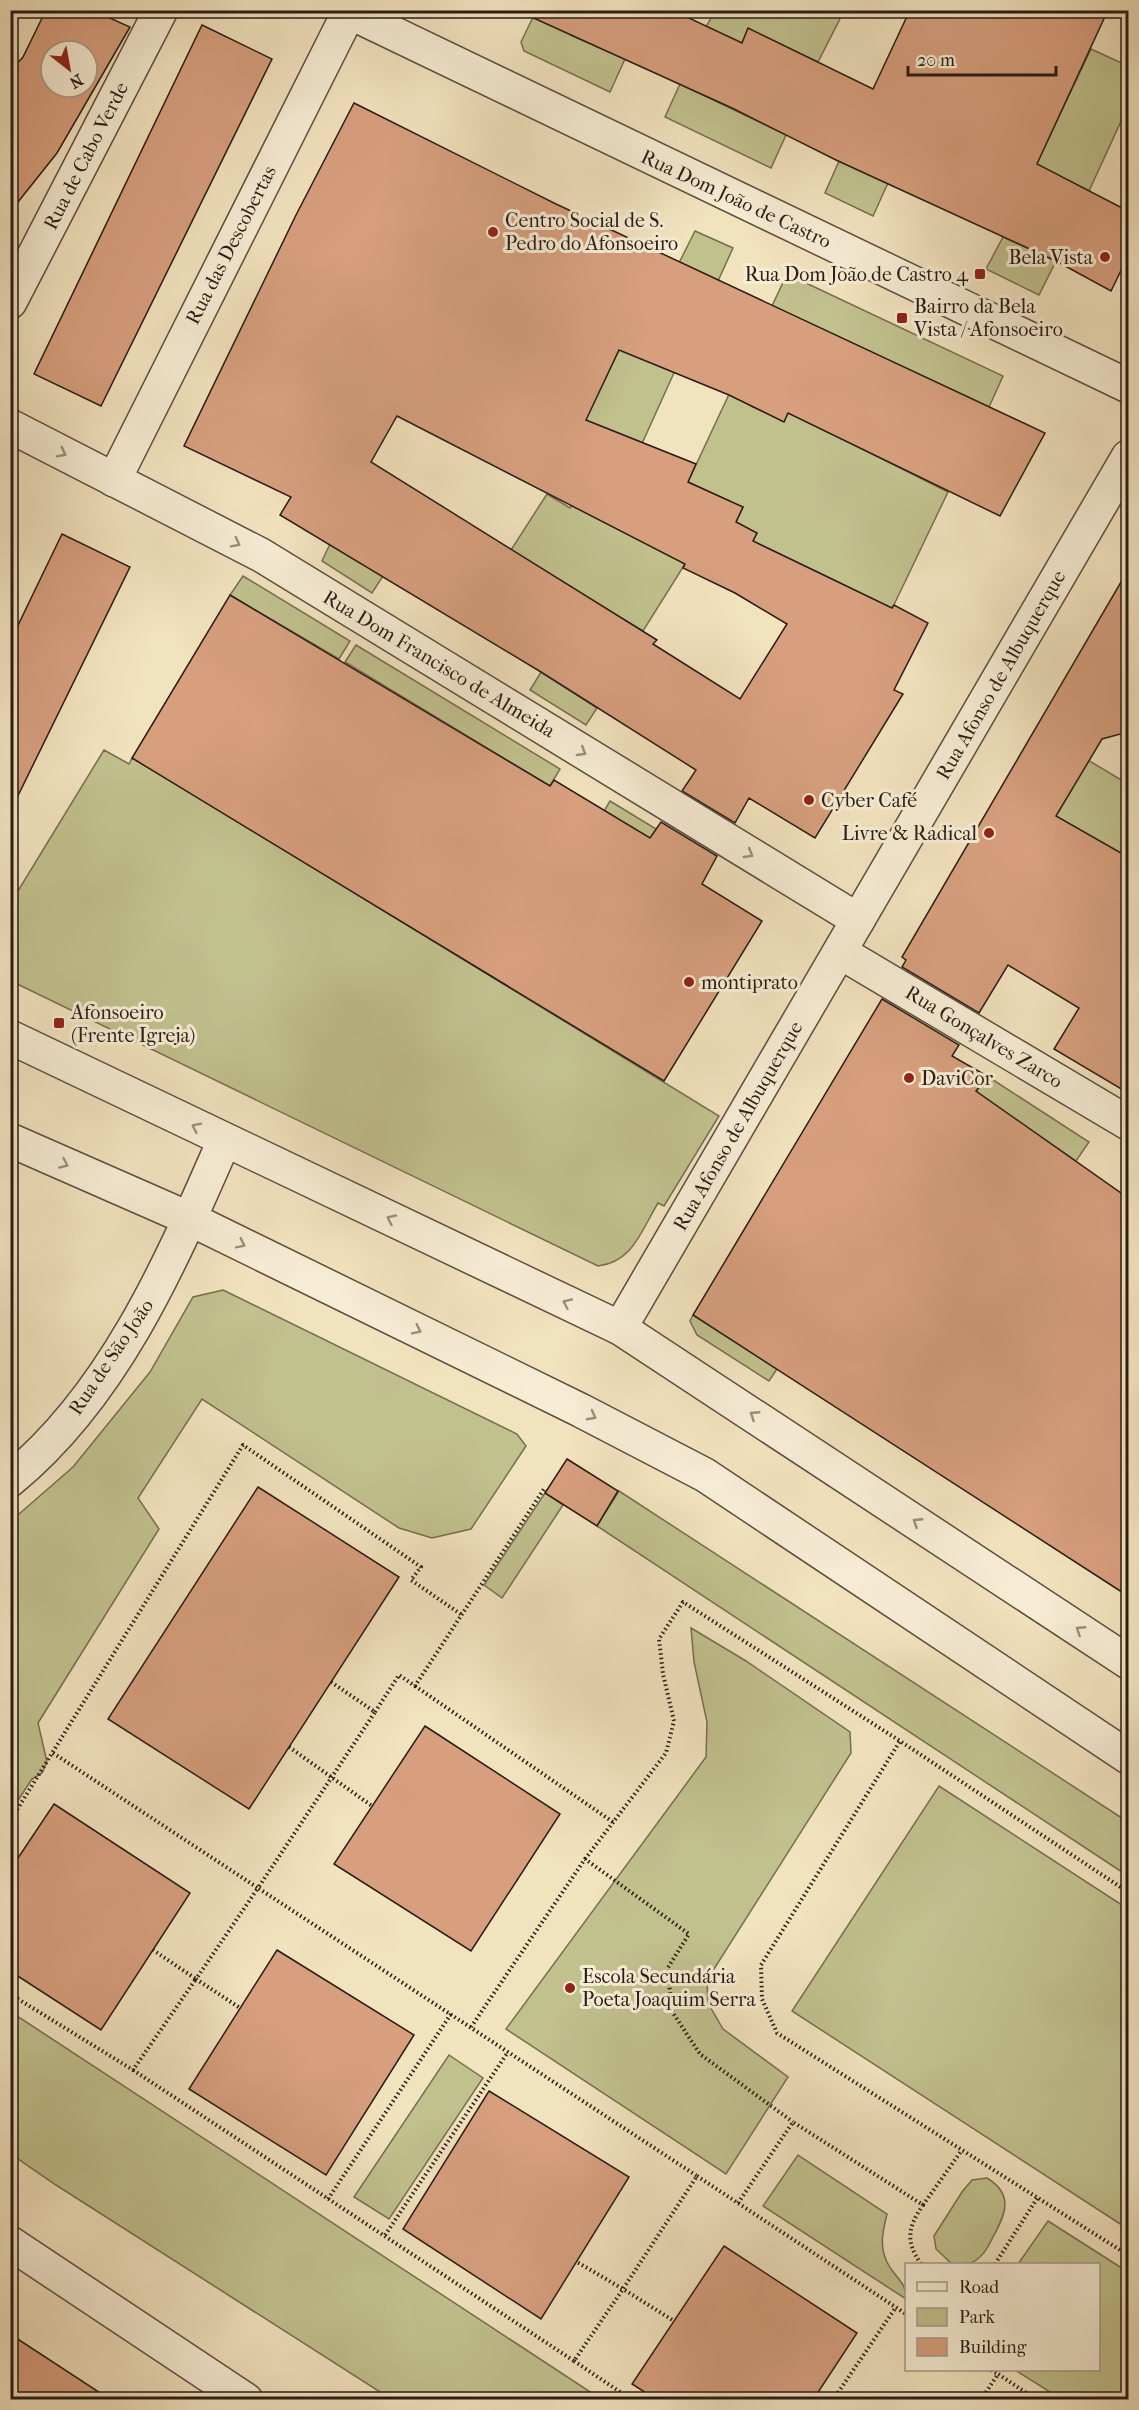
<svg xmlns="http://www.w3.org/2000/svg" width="1139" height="2410" font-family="'IM FELL French Canon',serif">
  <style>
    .green { fill: #c1c18e; stroke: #756e52; stroke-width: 1.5 }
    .building { fill: #d79f7e; stroke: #291b15; stroke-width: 1.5; fill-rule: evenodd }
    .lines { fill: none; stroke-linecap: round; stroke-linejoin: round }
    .minor-casing { stroke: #5b4d40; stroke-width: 36 }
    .path { stroke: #291b15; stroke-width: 4; stroke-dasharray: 1.5 3; stroke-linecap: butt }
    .minor { stroke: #f7edd5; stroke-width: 33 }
    .oneway { stroke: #9a8e7f }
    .poi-dot { fill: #8f2418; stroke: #f7edd5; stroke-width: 2 }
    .labels { text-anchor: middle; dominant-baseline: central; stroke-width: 6; stroke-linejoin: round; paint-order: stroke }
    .street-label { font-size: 20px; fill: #291b15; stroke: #f7edd5 }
    .poi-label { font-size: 20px; fill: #291b15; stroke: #f7edd5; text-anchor: start }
  </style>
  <rect width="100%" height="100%" fill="#f2e3bf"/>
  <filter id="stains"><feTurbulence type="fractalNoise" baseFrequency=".00333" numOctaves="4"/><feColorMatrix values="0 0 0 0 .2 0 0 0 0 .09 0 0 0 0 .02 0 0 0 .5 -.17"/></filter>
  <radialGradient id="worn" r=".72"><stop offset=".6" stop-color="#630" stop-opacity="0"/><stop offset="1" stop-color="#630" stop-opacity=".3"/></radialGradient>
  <!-- green -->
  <g class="green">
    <polygon points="536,11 582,11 570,35 625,59 610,92 524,51 521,42"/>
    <polygon points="715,11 844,11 818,62 748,29 742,43 706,27"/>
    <polygon points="1091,49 1128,66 1128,106 1089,191 1036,165"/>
    <polygon points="680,84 786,135 771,168 665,117"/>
    <polygon points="839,161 888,183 873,216 825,193"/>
    <polygon points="695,231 733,248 718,281 679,263"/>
    <polygon points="1003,237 1056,261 1039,295 986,269"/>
    <polygon points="787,274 1003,376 989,407 772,306"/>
    <polygon points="629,329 683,353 630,470 579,433"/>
    <polygon points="746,358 751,406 784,421 801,385 840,438 948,492 891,611 838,582 753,541 757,533 736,522 743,507 688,482"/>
    <polygon points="547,494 570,508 578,497 685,564 643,631 509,553"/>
    <polygon points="330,544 383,576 372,593 322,561"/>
    <polygon points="243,576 350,641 339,659 230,595"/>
    <polygon points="356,645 560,769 550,786 345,662"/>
    <polygon points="541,672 597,708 586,725 530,690"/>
    <polygon points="1036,729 1128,784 1128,858 1003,786"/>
    <path d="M104,750l25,14 3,-6 56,33 531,325 -55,90 -6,-3c-17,28 -25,59 -60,63l-587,-285 -1,-77z"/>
    <polygon points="610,801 661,832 651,849 600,818"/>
    <polygon points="987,1076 1089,1142 1076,1161 976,1092"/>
    <polygon points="223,1290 517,1434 526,1446 471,1529 432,1538 399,1528 202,1399 138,1498 159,1529 38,1723 47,1762 42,1773 32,1779 11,1811 11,1521 73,1467 150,1372 193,1297"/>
    <polygon points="693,1315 777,1369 769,1381 697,1335 690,1321"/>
    <polygon points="619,1491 1128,1822 1128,1876 597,1526"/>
    <polygon points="545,1493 563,1505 502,1598 484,1585"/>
    <polygon points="691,1628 746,1661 850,1732 851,1753 707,1980 708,2003 723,2029 788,2077 726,2174 506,2029 706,1757 707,1722 694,1662"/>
    <polygon points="939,1786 1128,1909 1128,2229 792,2011"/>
    <polygon points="10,2012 11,2012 601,2399 391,2399 56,2185 11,2154"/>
    <polygon points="449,2055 483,2078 389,2219 354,2197"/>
    <path d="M798,2155l89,59c-4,16 -8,32 0,48 7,15 20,20 19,37l-143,-93z"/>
    <path d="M987,2178c28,17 18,37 5,61 -5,10 -10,19 -21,24 -5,2 -13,2 -19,1l-16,-15 -2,-13 28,-44 10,-12z"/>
    <polygon points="1048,2221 1128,2272 1128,2399 1061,2399 1015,2370 1098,2370 1098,2264 1018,2264"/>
  </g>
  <!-- building -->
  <g class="building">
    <path d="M46,10h46l38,17 -73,126 -47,59v-141l13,-14zM51,51h36v36h-36z"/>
    <polygon points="516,10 672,10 742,43 748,28 873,89 910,10 1108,10 1037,164 1128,211 1128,256 1111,291 1056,261 836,160 732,108"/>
    <polygon points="202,25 272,59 101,406 34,374"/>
    <path d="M354,103l202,101 489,229 -45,83 -212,-103 -4,9 -55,-27 -110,-45 -33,70 110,44 -8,18 55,25 -7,15 21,11 -4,8 139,67 2,-3 34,18 -34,67 9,4 -88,144 -66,-40 -14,25 -53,-32 14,-21 -155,-98 -261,-157 11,-18 -107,-51 112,-231zM397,416l288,148 -2,4 52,25 52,31 -47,75 -87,-55 4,-4 -286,-178z"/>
    <polygon points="62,534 130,567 10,812 10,642"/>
    <polygon points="1128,570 1128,732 1102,739 1056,816 1128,857 1128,1093 1054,1049 1079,1008 1008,965 979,1013 902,967 906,960 902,957"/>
    <polygon points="230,595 550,786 554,780 650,838 661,822 717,856 702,884 762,921 664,1081 132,758"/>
    <polygon points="882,999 959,1045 952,1056 987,1076 976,1091 1128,1198 1128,1596 693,1315"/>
    <polygon points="567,1459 618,1491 597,1526 545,1493"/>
    <polygon points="258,1487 399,1577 249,1809 108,1719"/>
    <polygon points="425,1726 560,1814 471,1951 334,1864"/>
    <polygon points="54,1804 190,1893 101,2030 10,1971 10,1870"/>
    <polygon points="277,1950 414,2035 326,2175 189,2089"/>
    <polygon points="489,2091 629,2177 541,2319 403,2229"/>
    <polygon points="724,2246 857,2333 813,2400 657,2400 632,2384"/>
    <polygon points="10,2334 111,2400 10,2400"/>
  </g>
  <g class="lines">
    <defs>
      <g id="minor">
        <polyline points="345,10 1128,386"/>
        <polyline points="10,302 161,10"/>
        <polyline points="10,426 261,555 858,920"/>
        <polyline points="114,480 350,10"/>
        <polyline points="840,952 1128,1123"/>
        <polyline points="10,1037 620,1328 1128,1662"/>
        <polyline points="10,1140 190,1219 580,1410 705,1475 1128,1757"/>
        <polyline points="620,1328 1128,457"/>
        <path d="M10,1480c105,-86 161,-218 214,-339"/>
        <polyline points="10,2243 246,2400"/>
      </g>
    </defs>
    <!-- minor casing -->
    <use href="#minor" class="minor-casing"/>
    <!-- path -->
    <g class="path">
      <polyline points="331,1682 375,1712 258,1888 697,2176 623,2289 674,2321"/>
      <polyline points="415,1686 613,1822"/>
      <polyline points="375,1712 399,1675 415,1686 544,1489 547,1491"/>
      <polyline points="289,1747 372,1806"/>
      <polyline points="53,1753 258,1888 196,1979 240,2008"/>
      <polyline points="10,1821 243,1445 421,1567 411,1580 462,1615"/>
      <polyline points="585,1859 666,1753 674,1721 663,1674 659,1639 683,1602 900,1741"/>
      <polyline points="1128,1892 900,1741 761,1965 762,1999 777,2033 1128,2255"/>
      <polyline points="10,1994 133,2070 196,1979 153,1950"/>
      <polyline points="471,2027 585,1859 689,1934 667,1969 673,2013 700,2054 793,2122"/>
      <polyline points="133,2070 574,2361 623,2289 577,2262"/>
      <polyline points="697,2176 906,2314"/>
      <polyline points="328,2199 451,2014"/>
      <path d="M738,2203l55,-81 130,83c-15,22 -18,36 -2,59"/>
      <polyline points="923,2205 962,2150"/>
      <polyline points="385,2235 508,2052"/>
      <polyline points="995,2264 1038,2197"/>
      <polyline points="574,2361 632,2400"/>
      <polyline points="991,2370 998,2374"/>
      <polyline points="833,2400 896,2307"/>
      <polyline points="981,2400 998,2374 1037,2400"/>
    </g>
    <!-- minor -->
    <use href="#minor" class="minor"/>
  </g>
  <!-- one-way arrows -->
  <defs><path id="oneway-chevron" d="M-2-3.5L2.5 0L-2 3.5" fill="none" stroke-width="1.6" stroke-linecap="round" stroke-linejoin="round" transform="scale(1.5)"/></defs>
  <g class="oneway">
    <use href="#oneway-chevron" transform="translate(62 453) rotate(27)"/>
    <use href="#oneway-chevron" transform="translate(236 543) rotate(27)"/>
    <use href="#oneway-chevron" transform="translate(582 752) rotate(31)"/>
    <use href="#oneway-chevron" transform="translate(749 854) rotate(31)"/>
    <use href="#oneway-chevron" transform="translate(196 1127) rotate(-154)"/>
    <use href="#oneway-chevron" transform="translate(64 1164) rotate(24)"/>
    <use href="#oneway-chevron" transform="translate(391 1219) rotate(-155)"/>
    <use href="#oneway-chevron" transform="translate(241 1244) rotate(26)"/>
    <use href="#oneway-chevron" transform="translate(567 1303) rotate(-155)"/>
    <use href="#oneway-chevron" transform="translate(417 1330) rotate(26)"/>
    <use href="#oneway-chevron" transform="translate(754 1415) rotate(-147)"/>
    <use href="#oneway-chevron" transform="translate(592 1416) rotate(28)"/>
    <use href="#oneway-chevron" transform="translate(917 1522) rotate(-147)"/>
    <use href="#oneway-chevron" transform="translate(1080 1630) rotate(-147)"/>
  </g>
  <!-- markers -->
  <g class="poi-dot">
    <circle cx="493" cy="232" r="6"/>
    <circle cx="1105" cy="257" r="6"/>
    <rect x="974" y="268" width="12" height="12" rx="3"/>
    <rect x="896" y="312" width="12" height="12" rx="3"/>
    <circle cx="809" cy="800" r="6"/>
    <circle cx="989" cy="833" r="6"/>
    <circle cx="689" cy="982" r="6"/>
    <rect x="53" y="1017" width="12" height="12" rx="3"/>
    <circle cx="909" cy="1078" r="6"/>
    <circle cx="570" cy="1988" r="6"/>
  </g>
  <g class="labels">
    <!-- street labels -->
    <g class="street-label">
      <text transform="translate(86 156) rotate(-63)">Rua de Cabo Verde</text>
      <text transform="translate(736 199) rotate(25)">Rua Dom João de Castro</text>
      <text transform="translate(231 245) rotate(-63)">Rua das Descobertas</text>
      <text transform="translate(439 664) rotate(31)">Rua Dom Francisco de Almeida</text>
      <text transform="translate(1001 675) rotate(-60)">Rua Afonso de Albuquerque</text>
      <text transform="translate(984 1037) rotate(31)">Rua Gonçalves Zarco</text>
      <text transform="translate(738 1126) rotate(-60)">Rua Afonso de Albuquerque</text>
      <text transform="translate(111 1357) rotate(-56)">Rua de São João</text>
    </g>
    <!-- poi labels -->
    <g class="poi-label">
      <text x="505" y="220">Centro Social de S.<tspan x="505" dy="23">Pedro do Afonsoeiro</tspan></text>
      <text x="1093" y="257" text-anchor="end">Bela Vista</text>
      <text x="968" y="274" text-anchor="end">Rua Dom João de Castro 4</text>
      <text x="914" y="306">Bairro da Bela<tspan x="914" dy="23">Vista / Afonsoeiro</tspan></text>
      <text x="821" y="800">Cyber Café</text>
      <text x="977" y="833" text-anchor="end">Livre &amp; Radical</text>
      <text x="701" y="982">montiprato</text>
      <text x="71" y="1012">Afonsoeiro<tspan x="71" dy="23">(Frente Igreja)</tspan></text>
      <text x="921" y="1078">DaviCor</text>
      <text x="582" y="1976">Escola Secundária<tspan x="582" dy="23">Poeta Joaquim Serra</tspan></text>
    </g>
  </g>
  <!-- margin -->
  <rect width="1139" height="2410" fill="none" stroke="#f2e3bf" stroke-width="36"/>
  <rect x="12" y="12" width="1115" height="2386" fill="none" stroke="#291b15" stroke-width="3"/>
  <rect x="18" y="18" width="1103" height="2374" fill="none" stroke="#291b15" stroke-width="1.5"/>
  <!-- legend -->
  <rect x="905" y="2263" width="195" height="108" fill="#f7edd5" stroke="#a59988" stroke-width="1.5"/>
  <rect x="917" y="2282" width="30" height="9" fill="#f7edd5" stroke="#a59988" stroke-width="1.5"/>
  <text x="959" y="2293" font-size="18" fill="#291b15">Road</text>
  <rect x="917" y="2308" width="30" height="18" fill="#c1c18e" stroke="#a59988" stroke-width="1.5"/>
  <text x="959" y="2323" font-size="18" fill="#291b15">Park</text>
  <rect x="917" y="2338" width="30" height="18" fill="#d79f7e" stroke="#a59988" stroke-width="1.5"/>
  <text x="959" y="2353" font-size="18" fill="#291b15">Building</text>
  <!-- north arrow -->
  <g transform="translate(69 69) rotate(149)"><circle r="28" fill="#f7edd5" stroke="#a59988" stroke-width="1.5"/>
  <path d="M0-4.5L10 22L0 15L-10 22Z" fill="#8f2418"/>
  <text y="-9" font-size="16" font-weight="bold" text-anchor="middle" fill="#291b15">N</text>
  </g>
  <!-- scale -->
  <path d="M908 66v9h148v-9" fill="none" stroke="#291b15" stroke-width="3"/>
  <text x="917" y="66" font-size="18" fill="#291b15" stroke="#f7edd5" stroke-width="4.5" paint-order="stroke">20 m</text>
  <rect width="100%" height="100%" filter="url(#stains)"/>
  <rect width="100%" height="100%" fill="url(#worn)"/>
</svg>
